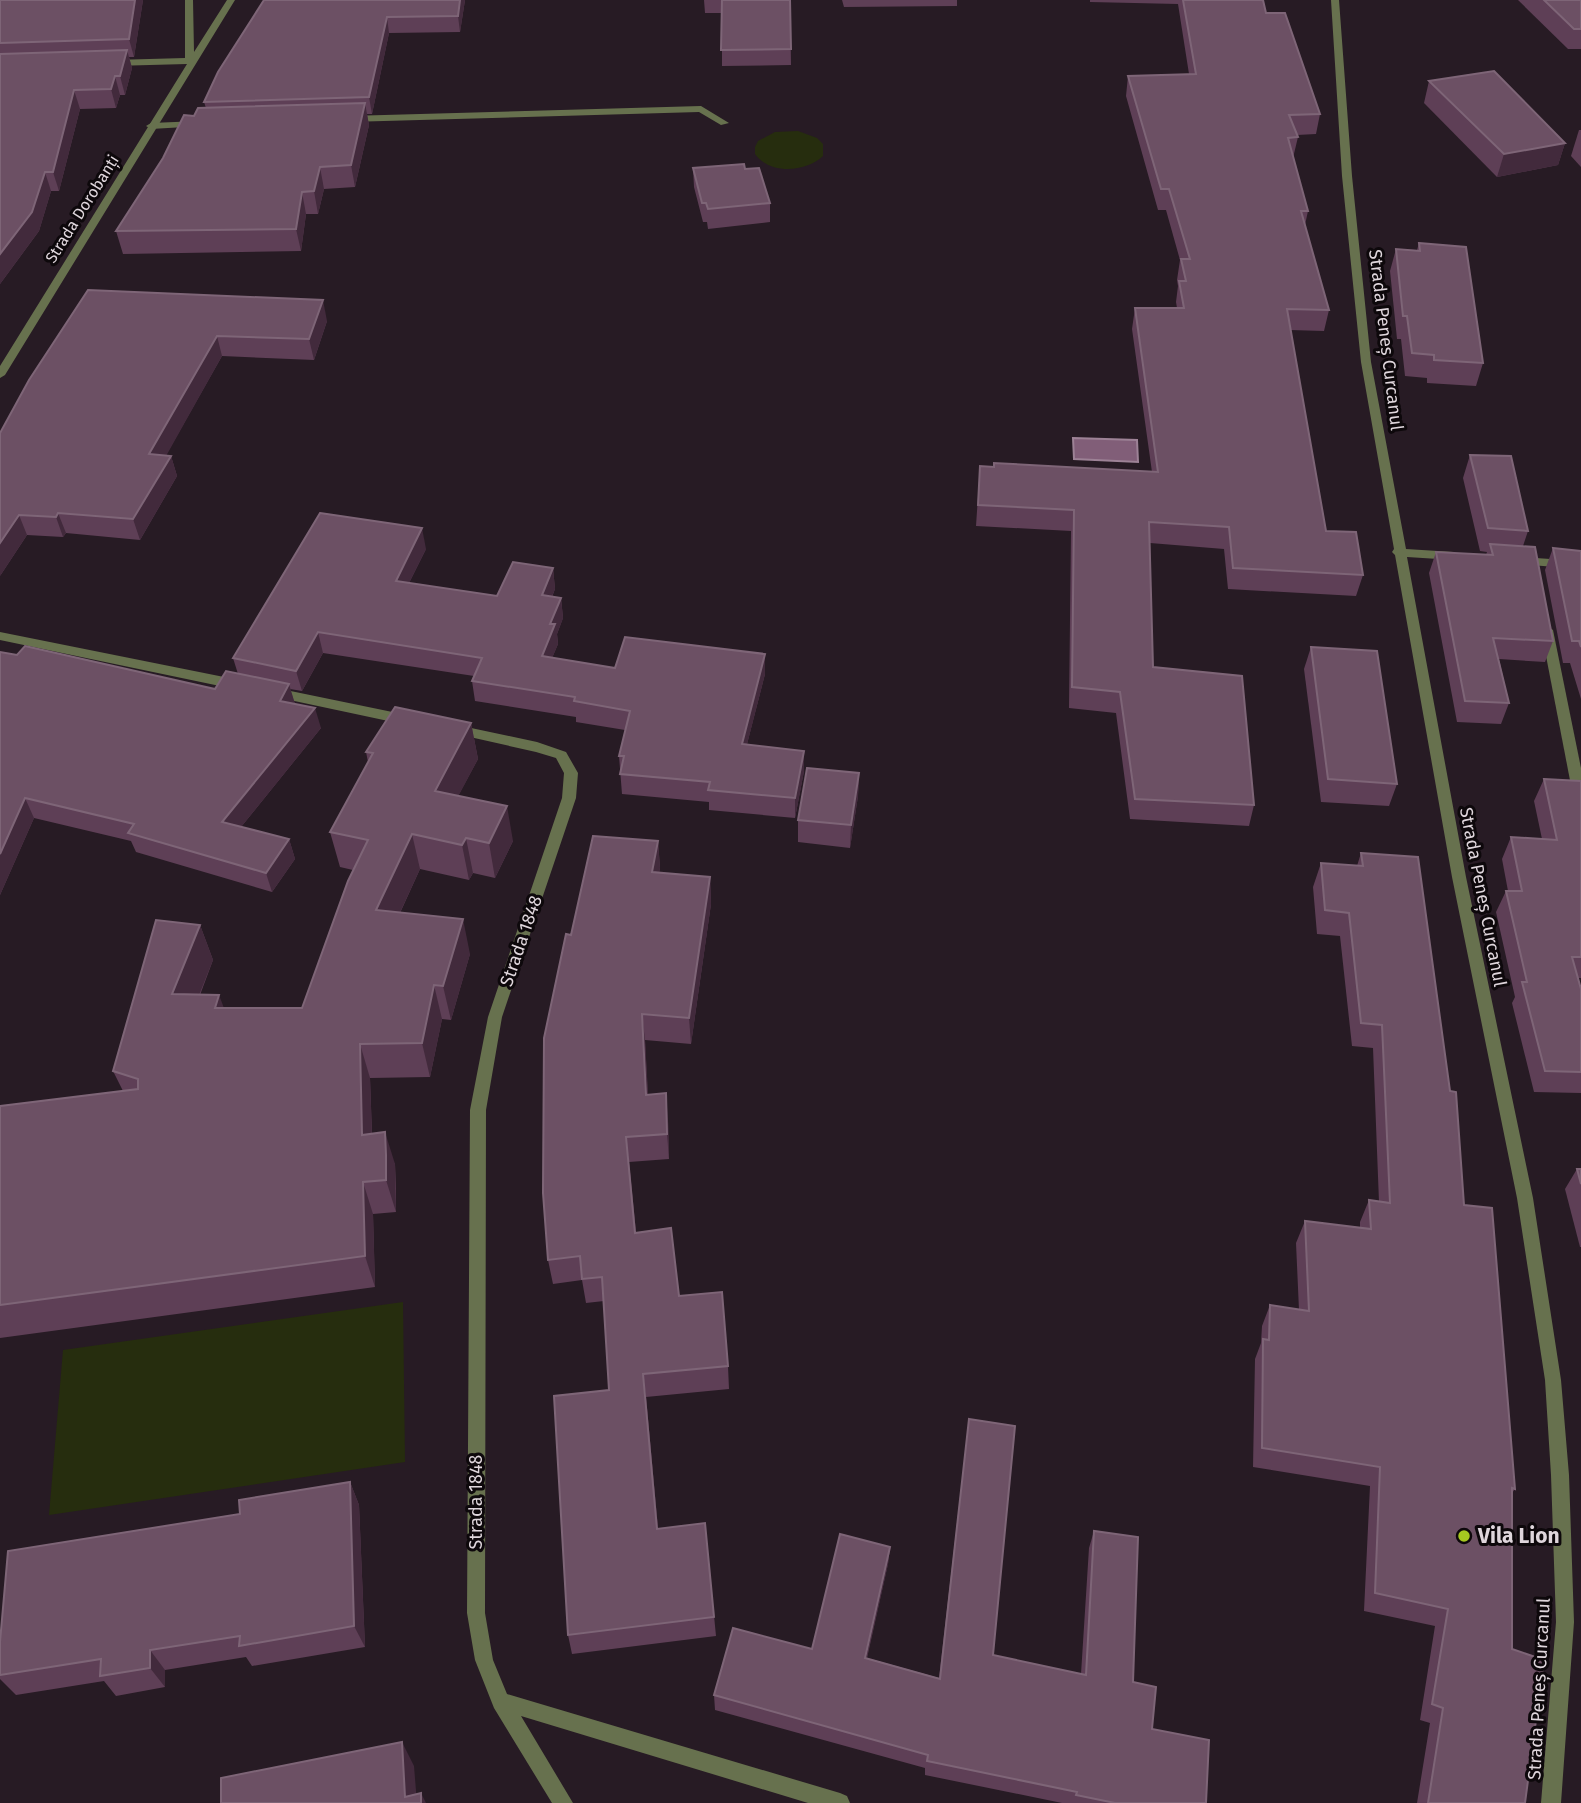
<svg xmlns="http://www.w3.org/2000/svg" width="1581" height="1803" font-family="'Fira Sans',sans-serif">
  <style>
    .green { fill: #262d0e }
    .water { fill: #815e78; stroke: #9d8296; stroke-width: 2 }
    .lines { fill: none; stroke-linecap: round; stroke-linejoin: round }
    .lane { fill: #67714e; fill-rule: evenodd }
    .street { fill: #67714e; fill-rule: evenodd }
    .wall { fill: #5e3f56 }
    .shaded-wall { fill: #422a3c }
    .building { fill: #6c5064; stroke: #7e6577; stroke-width: 2 }
    .poi-dot { fill: #a6c820; stroke: #0d080b; stroke-width: 2.5 }
    .labels { text-anchor: middle; dominant-baseline: central; stroke-width: 6; stroke-linejoin: round; paint-order: stroke }
    .far-street-label { font-size: 16px; fill: #dfd6dc; stroke: #0d080b }
    .street-label { font-size: 18px; fill: #dfd6dc; stroke: #0d080b }
    .near-poi-label { font-size: 21px; font-weight: bold; fill: #dfd6dc; stroke: #0d080b; text-anchor: start }
  </style>
  <rect width="100%" height="100%" fill="#271b24"/>
  <!-- green -->
  <g class="green">
    <path d="M798,131l19,7 6,6v12c-17,16 -53,19 -68,-2v-7l3,-6 17,-9z"/>
    <polygon points="403,1302 405,1462 49,1515 63,1350"/>
  </g>
  <!-- water -->
  <polygon class="water" points="1073,438 1137,440 1138,462 1074,459"/>
  <g class="lines">
    <!-- lane -->
    <g class="lane">
      <polygon points="701,106 729,123 721,125 699,112 348,122 343,119 348,116"/>
      <polygon points="199,121 202,122 202,126 151,129 146,126 151,123"/>
    </g>
    <!-- street -->
    <g class="street">
      <polygon points="185,0 193,0 194,52 227,0 235,0 5,375 0,378 0,366 187,64 113,66 108,63 113,60 185,58"/>
      <polygon points="1331,0 1339,0 1352,176 1371,362 1406,549 1454,552 1460,556 1454,560 1407,557 1466,877 1533,1198 1561,1380 1569,1475 1574,1622 1561,1803 1541,1803 1556,1622 1551,1475 1545,1380 1517,1198 1452,877 1395,555 1392,552 1394,549 1361,362 1342,176"/>
      <polygon points="1520,557 1581,561 1581,569 1516,564 1514,561 1516,558"/>
      <polygon points="1547,626 1553,630 1581,768 1581,806 1574,801 1541,630"/>
      <polygon points="0,632 239,680 245,685 239,690 0,640"/>
      <polygon points="276,688 407,715 413,720 407,725 271,696 270,693 271,690"/>
      <polygon points="457,725 537,742 566,752 578,773 576,798 502,1017 486,1110 485,1613 493,1660 507,1694 840,1793 847,1796 850,1803 808,1803 521,1716 573,1803 552,1803 494,1708 475,1660 467,1613 470,1110 488,1017 562,798 564,773 556,758 536,752 452,733 450,730"/>
    </g>
  </g>
  <!-- wall -->
  <g class="wall">
    <polygon points="0,0 143,0 134,57 129,57 132,68 125,95 120,95 116,108 80,109 59,191 51,191 39,231 0,284"/>
    <polygon points="264,0 465,0 460,32 389,33 372,114 367,114 369,125 355,187 324,189 318,214 306,214 301,251 123,254 116,231 194,116 206,108 204,102"/>
    <polygon points="704,0 790,0 791,65 722,66 722,13 705,13"/>
    <polygon points="842,0 957,0 957,6 844,7"/>
    <polygon points="1090,0 1263,0 1266,13 1320,114 1316,134 1297,135 1298,137 1293,158 1308,211 1305,225 1329,310 1324,331 1290,330 1326,531 1363,575 1356,596 1228,589 1224,549 1150,543 1153,667 1254,805 1249,826 1130,819 1116,713 1069,708 1071,531 976,526 980,466 1152,472 1132,329 1135,308 1177,308 1176,302 1178,286 1177,280 1180,260 1166,210 1158,210 1126,96 1128,76 1189,74 1178,4 1090,2"/>
    <polygon points="1518,0 1581,0 1581,49 1568,49"/>
    <polygon points="1429,81 1565,143 1558,165 1497,177 1424,103"/>
    <polygon points="1579,130 1581,130 1581,167 1571,156"/>
    <polygon points="693,168 745,169 770,203 770,222 708,229 707,222 703,222 694,187"/>
    <polygon points="1419,243 1483,363 1476,386 1427,383 1427,378 1405,376 1401,339 1397,339 1390,271 1396,249 1417,250"/>
    <polygon points="88,290 327,321 314,360 222,356 166,455 171,456 177,476 140,540 66,533 63,537 27,535 0,576"/>
    <polygon points="1470,455 1528,531 1523,546 1553,641 1545,662 1499,659 1509,703 1501,724 1457,722 1429,573 1436,552 1486,555 1487,552 1480,551 1463,478"/>
    <polygon points="1553,548 1581,551 1581,699 1570,663 1563,663 1545,570"/>
    <polygon points="426,549 409,583 497,596 553,568 555,589 552,597 561,598 563,618 557,634 558,644 552,658 615,668 765,654 765,674 747,744 804,771 795,818 709,810 709,802 622,794 619,756 625,730 576,722 576,717 475,701 472,681 474,676 323,653 302,691 290,689 295,704 321,728 241,827 289,839 295,859 272,892 136,852 131,841 34,818 0,895 0,652 215,689 238,674 233,658"/>
    <polygon points="1311,647 1397,784 1389,806 1321,802 1304,669"/>
    <polygon points="471,723 478,759 458,796 513,841 495,878 473,873 469,880 420,869 400,913 470,954 451,1020 442,1019 430,1077 370,1078 372,1134 395,1164 396,1188 396,1212 373,1214 375,1287 0,1338 0,1106 123,1091 113,1071 200,925 213,960 200,995 224,1008 302,1008 353,870 340,867 330,832 368,762 366,752"/>
    <polygon points="859,773 858,796 850,848 798,842 798,820"/>
    <polygon points="1544,779 1581,781 1581,978 1578,978 1581,989 1581,1093 1534,1092 1512,1003 1515,997 1496,912 1506,891 1508,891 1502,859 1511,837 1542,839 1534,801"/>
    <polygon points="658,841 660,868 659,873 710,877 711,904 691,1044 645,1040 648,1095 668,1119 669,1159 629,1162 636,1232 728,1366 729,1389 646,1397 658,1529 705,1523 716,1636 572,1654 568,1635 609,1390 604,1301 586,1303 582,1280 553,1284 548,1260 571,935"/>
    <polygon points="1361,853 1464,1205 1515,1489 1512,1493 1512,1649 1525,1803 1417,1803 1430,1723 1420,1720 1435,1626 1364,1611 1370,1486 1253,1467 1255,1359 1261,1343 1262,1326 1270,1305 1299,1310 1296,1243 1305,1221 1360,1228 1360,1222 1369,1200 1379,1202 1373,1048 1352,1046 1340,936 1317,934 1313,887 1321,863 1357,866"/>
    <polygon points="1577,1169 1581,1169 1581,1247 1580,1247 1565,1189"/>
    <polygon points="969,1419 993,1655 1081,1674 1089,1548 1094,1531 1133,1682 1152,1729 1206,1803 1062,1803 925,1775 925,1768 715,1710 714,1695 812,1649 890,1547 888,1564 867,1658 939,1678"/>
    <polygon points="350,1482 359,1505 365,1647 252,1666 246,1657 165,1670 165,1687 116,1696 104,1681 16,1695 0,1679 0,1642 240,1514"/>
  </g>
  <!-- shaded-wall -->
  <g class="shaded-wall">
    <polygon points="135,0 143,0 134,57 129,39"/>
    <polygon points="460,0 465,0 460,32 458,16"/>
    <polygon points="387,17 389,33 372,114 369,97"/>
    <polygon points="127,50 132,68 125,95 120,76"/>
    <polygon points="115,76 120,95 116,108 111,89"/>
    <polygon points="74,90 80,109 59,191 53,172"/>
    <polygon points="365,103 369,125 355,187 351,165"/>
    <polygon points="1565,143 1558,165 1497,177 1504,154"/>
    <polygon points="320,167 324,189 318,214 314,191"/>
    <polygon points="45,172 51,191 39,231 0,284 0,254"/>
    <polygon points="302,192 306,214 301,251 296,229"/>
    <polygon points="323,300 327,321 314,360 309,339"/>
    <polygon points="217,336 222,356 156,474 149,454"/>
    <polygon points="171,456 177,476 140,540 133,519"/>
    <polygon points="58,513 66,533 63,537 56,517"/>
    <polygon points="19,515 27,535 0,576 0,543"/>
    <polygon points="422,528 426,549 400,601 396,581"/>
    <polygon points="553,568 555,589 544,615 542,595"/>
    <polygon points="561,598 563,618 557,634 558,644 544,677 542,656 550,624"/>
    <polygon points="318,632 323,653 302,691 296,671"/>
    <polygon points="765,654 765,674 742,764 742,744"/>
    <polygon points="289,684 295,704 280,701"/>
    <polygon points="315,708 321,728 229,842 222,822"/>
    <polygon points="471,723 478,759 442,827 435,791"/>
    <polygon points="804,751 804,771 795,818 795,798"/>
    <polygon points="859,773 858,796 850,848 851,825"/>
    <polygon points="25,798 34,818 0,895 0,854"/>
    <polygon points="507,806 513,841 495,878 489,843"/>
    <polygon points="412,834 420,869 385,945 376,910"/>
    <polygon points="466,838 473,873 469,880 462,845"/>
    <polygon points="289,839 295,859 272,892 266,873"/>
    <polygon points="658,841 660,868 654,899 652,872"/>
    <polygon points="710,877 711,904 691,1044 689,1018"/>
    <polygon points="463,919 470,954 451,1020 443,986"/>
    <polygon points="200,925 213,960 186,1028 172,994"/>
    <polygon points="434,985 442,1019 430,1077 422,1043"/>
    <polygon points="219,995 232,1029 215,1008"/>
    <polygon points="642,1014 645,1040 649,1120 646,1095"/>
    <polygon points="360,1044 370,1078 373,1167 362,1135"/>
    <polygon points="666,1093 668,1119 669,1159 667,1134"/>
    <polygon points="385,1132 395,1164 396,1212 386,1180"/>
    <polygon points="626,1137 629,1162 638,1257 635,1233"/>
    <polygon points="363,1182 373,1214 375,1287 365,1256"/>
    <polygon points="643,1374 646,1397 660,1549 657,1529"/>
    <polygon points="350,1482 359,1505 365,1647 354,1626"/>
    <polygon points="890,1547 888,1564 863,1673 865,1658"/>
    <polygon points="150,1650 165,1670 165,1687 150,1668"/>
    <polygon points="402,1742 414,1766 417,1803 405,1797"/>
    <polygon points="421,1793 426,1803 421,1803"/>
  </g>
  <!-- building -->
  <g class="building">
    <polygon points="0,0 135,0 129,39 0,43"/>
    <polygon points="264,0 460,0 458,16 387,17 369,97 204,102 218,72"/>
    <polygon points="722,0 790,0 791,49 721,50"/>
    <polygon points="1183,0 1263,0 1266,13 1285,13 1320,114 1289,115 1298,137 1288,138 1308,211 1301,211 1329,310 1287,309 1326,531 1356,532 1363,575 1233,568 1229,527 1149,522 1153,667 1242,676 1254,805 1135,799 1120,692 1072,687 1074,510 978,505 980,466 994,467 994,463 1158,472 1135,308 1184,308 1179,281 1186,281 1181,259 1190,259 1169,189 1161,189 1128,76 1196,74"/>
    <polygon points="1544,0 1581,0 1581,29 1574,29"/>
    <polygon points="127,50 120,76 115,76 111,89 74,90 53,172 45,172 32,212 0,254 0,54"/>
    <polygon points="1494,71 1565,143 1504,154 1429,81"/>
    <polygon points="365,103 351,165 320,167 314,191 302,192 296,229 116,231 163,158 184,115 194,116 198,108"/>
    <polygon points="744,164 745,169 759,168 770,203 708,209 706,203 702,203 693,168"/>
    <polygon points="1419,243 1466,247 1483,363 1434,360 1434,355 1412,353 1407,316 1403,316 1396,249 1420,251"/>
    <polygon points="88,290 323,300 309,339 217,336 149,454 171,456 133,519 58,513 56,517 19,515 0,543 0,433 29,380"/>
    <polygon points="1470,455 1511,456 1528,531 1488,528"/>
    <polygon points="320,513 422,528 396,581 497,596 513,562 553,568 542,595 561,598 550,624 555,624 542,656 615,668 625,637 765,654 742,744 804,751 795,798 708,790 710,782 620,774 624,756 619,756 630,711 574,701 575,697 472,681 482,658 318,632 296,671 233,658"/>
    <polygon points="1490,544 1535,547 1553,641 1493,638 1509,703 1465,701 1436,552 1493,555"/>
    <polygon points="1553,548 1581,551 1581,647 1579,641 1572,641"/>
    <polygon points="25,646 215,689 226,671 289,684 280,701 315,708 222,822 289,839 266,873 128,833 134,824 25,798 0,854 0,652 17,655"/>
    <polygon points="1311,647 1377,651 1397,784 1328,779"/>
    <polygon points="395,707 471,723 435,791 507,806 489,843 466,838 462,845 412,834 376,910 463,919 443,986 434,985 422,1043 360,1044 362,1135 385,1132 386,1155 386,1180 363,1182 365,1256 0,1305 0,1106 138,1089 138,1079 113,1071 156,920 200,925 172,994 219,995 215,1008 302,1008 348,881 368,840 330,832 373,753 366,752"/>
    <polygon points="807,768 859,773 851,825 798,820"/>
    <polygon points="1544,779 1581,781 1581,957 1572,957 1581,989 1581,1072 1545,1071 1522,982 1527,982 1506,891 1522,891 1511,837 1557,840"/>
    <polygon points="593,836 658,841 652,872 710,877 689,1018 642,1014 646,1095 666,1093 667,1134 626,1137 635,1233 671,1228 679,1296 722,1292 728,1366 643,1374 657,1529 705,1523 714,1617 568,1635 554,1396 609,1390 602,1277 582,1279 580,1256 548,1260 543,1193 544,1038 566,934 571,935"/>
    <polygon points="1361,853 1418,857 1450,1091 1456,1092 1464,1205 1492,1208 1515,1489 1512,1488 1512,1649 1544,1660 1525,1803 1428,1803 1443,1708 1432,1704 1448,1609 1375,1593 1380,1467 1262,1448 1263,1339 1269,1340 1270,1305 1309,1311 1305,1221 1371,1229 1369,1200 1390,1203 1382,1025 1361,1023 1349,913 1325,910 1321,863 1363,866"/>
    <polygon points="1577,1169 1581,1169 1581,1184"/>
    <polygon points="969,1419 1015,1426 993,1655 1086,1675 1094,1531 1138,1537 1133,1682 1156,1687 1152,1729 1209,1740 1206,1803 1115,1803 1076,1795 1077,1792 927,1761 928,1755 714,1695 733,1628 812,1649 840,1534 890,1547 865,1658 940,1679"/>
    <polygon points="350,1482 354,1626 239,1646 240,1636 150,1650 150,1668 100,1676 101,1659 0,1675 0,1642 8,1551 240,1514 239,1500"/>
    <polygon points="402,1742 405,1797 421,1793 421,1803 221,1803 221,1778"/>
  </g>
  <!-- markers -->
  <circle class="poi-dot" cx="1464" cy="1536" r="7"/>
  <g class="labels">
    <!-- far-street labels -->
    <g class="far-street-label">
      <text transform="translate(82 209) rotate(-58)">Strada Dorobanți</text>
    </g>
    <!-- street labels -->
    <g class="street-label">
      <text transform="translate(1386 340) rotate(83)">Strada Peneș Curcanul</text>
      <text transform="translate(1483 897) rotate(79)">Strada Peneș Curcanul</text>
      <text transform="translate(521 941) rotate(-71)">Strada 1848</text>
      <text transform="translate(476 1502) rotate(-90)">Strada 1848</text>
      <text transform="translate(1539 1689) rotate(-87)">Strada Peneș Curcanul</text>
    </g>
    <!-- near-poi labels -->
    <g class="near-poi-label">
      <text x="1478" y="1536">Vila Lion</text>
    </g>
  </g>
</svg>
